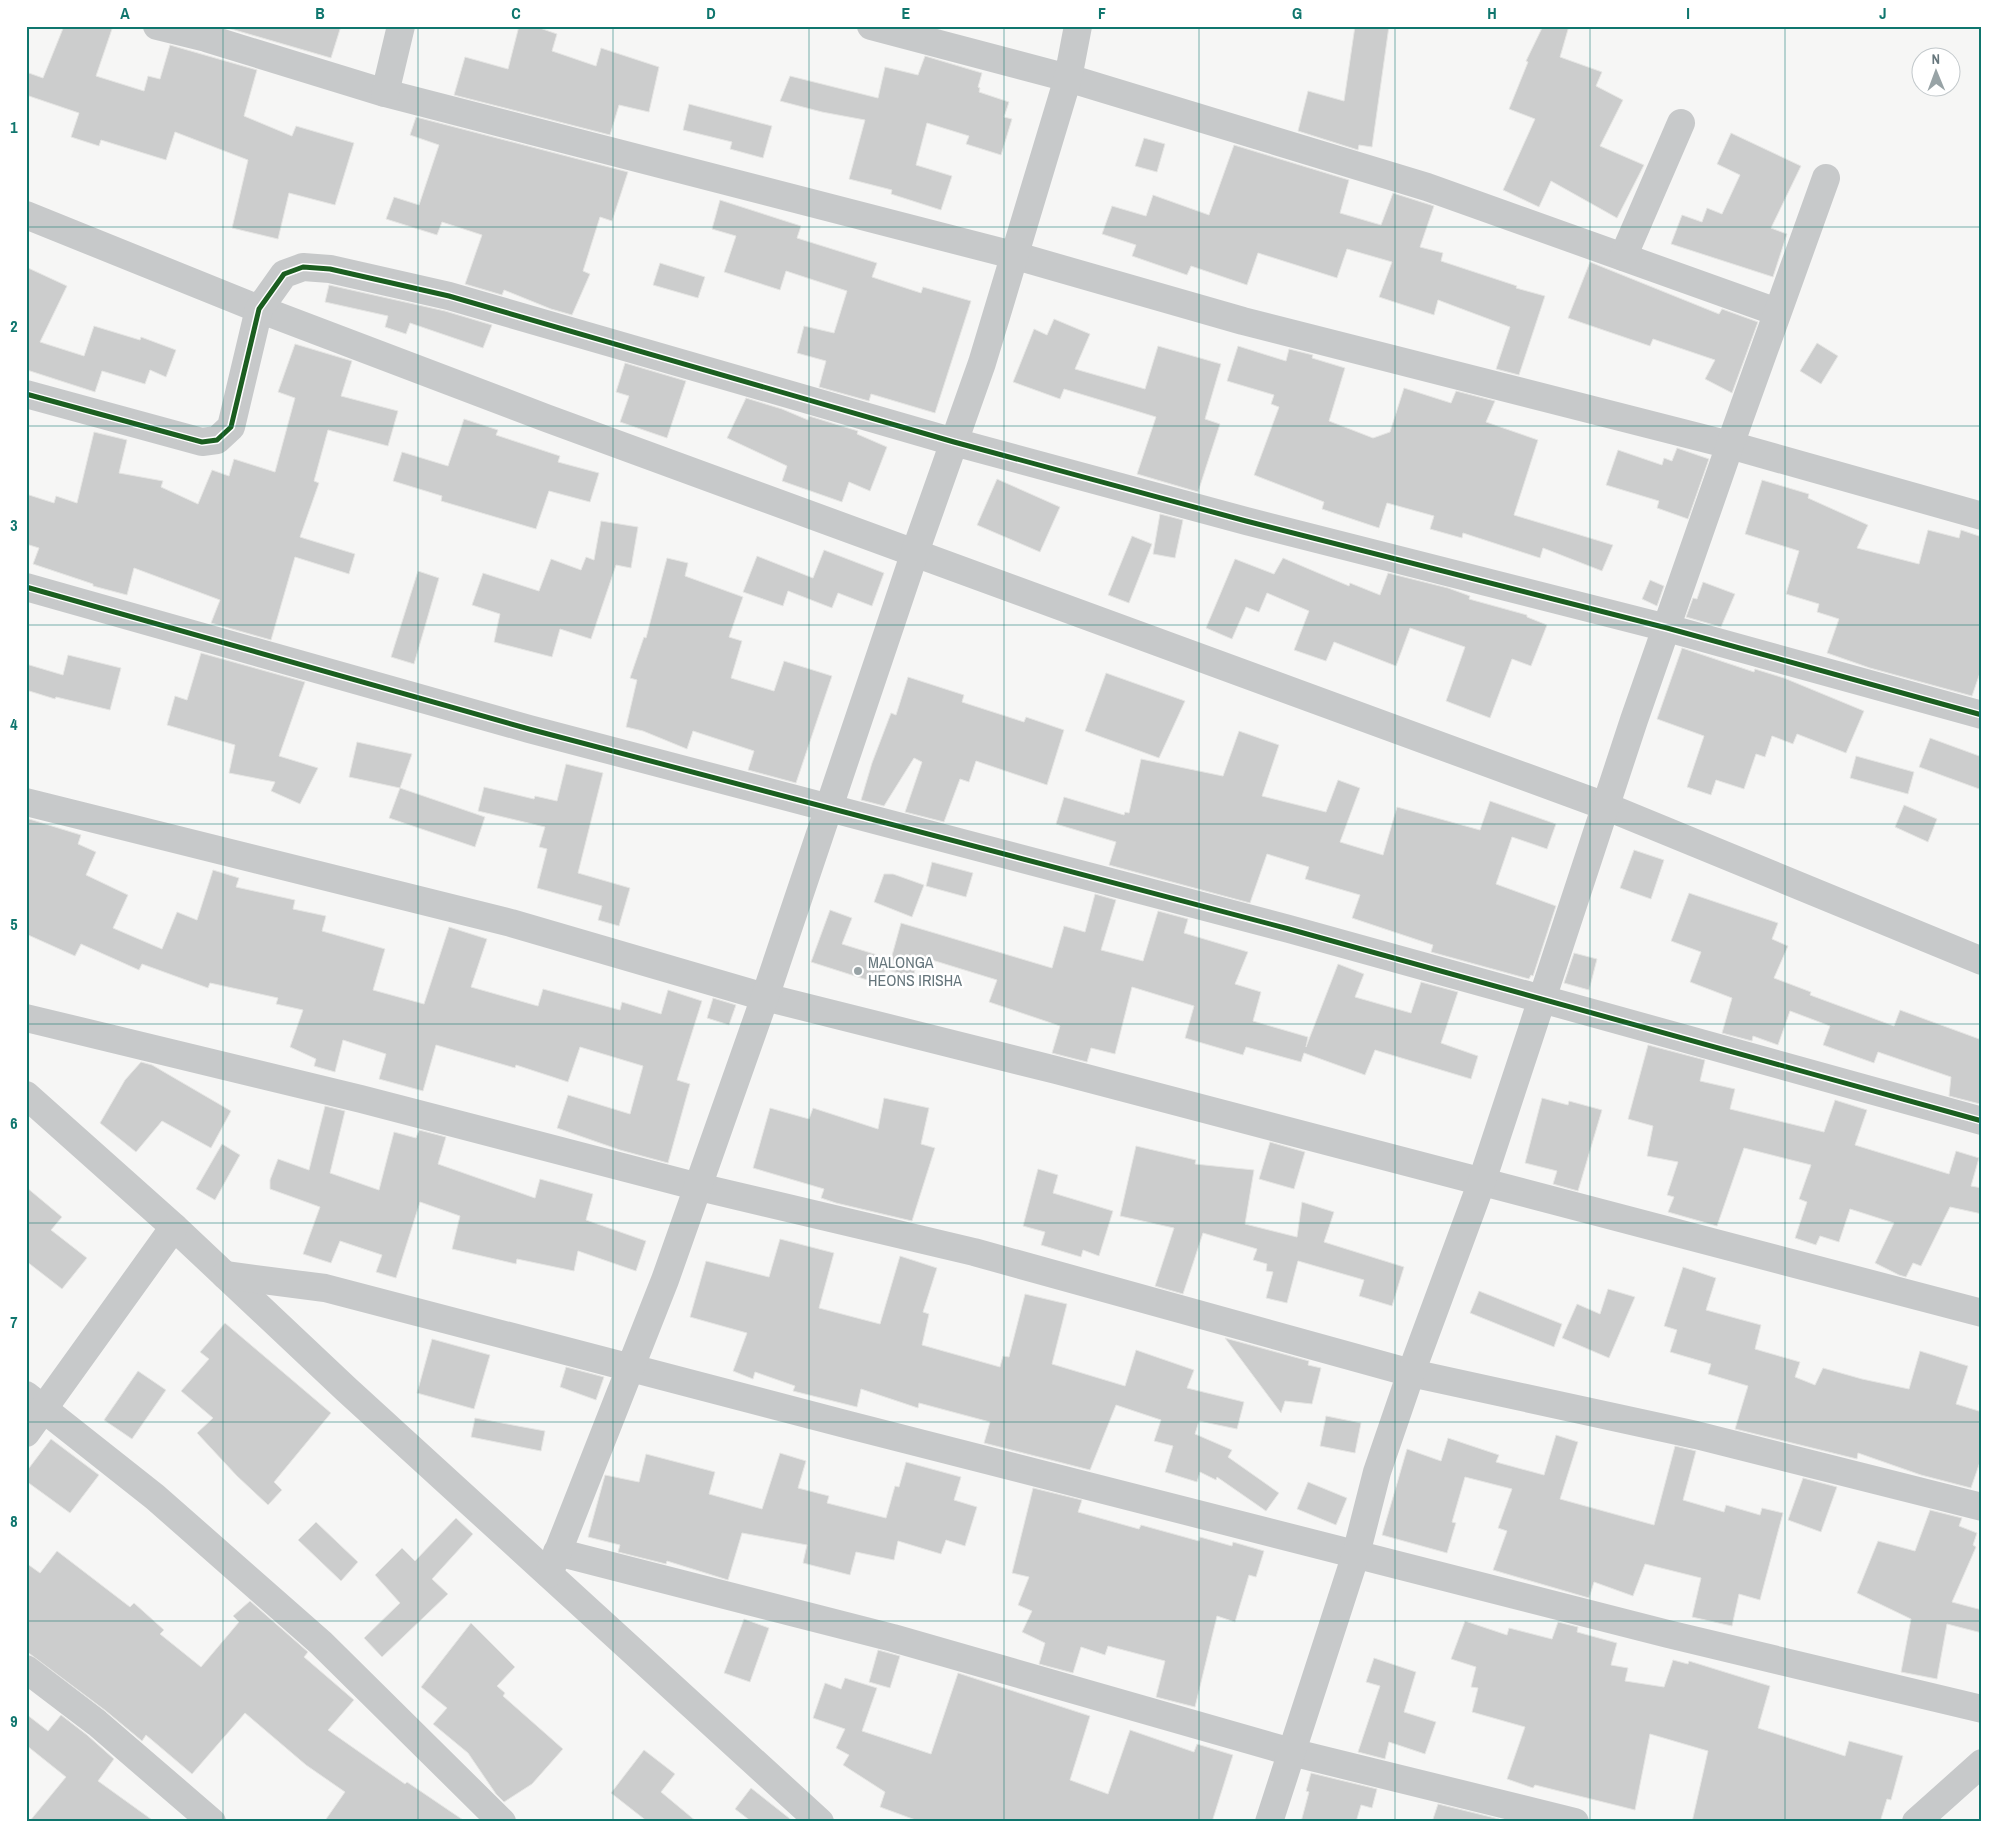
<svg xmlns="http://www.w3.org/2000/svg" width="2008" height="1848" font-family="'Archivo Narrow',sans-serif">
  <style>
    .building { fill: #cccdcd; stroke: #e6e6e4 }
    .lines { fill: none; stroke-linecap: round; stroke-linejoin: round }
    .minor { stroke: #c7c9ca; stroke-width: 28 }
    .cycleway-casing { stroke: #fff; stroke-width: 8 }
    .cycleway { stroke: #1b5e20; stroke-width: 5 }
    .grid { fill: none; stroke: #0f766e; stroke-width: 1; stroke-opacity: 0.55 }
    .poi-dot { fill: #98a3a6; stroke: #fff; stroke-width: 2 }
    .labels { text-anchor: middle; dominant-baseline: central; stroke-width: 5; stroke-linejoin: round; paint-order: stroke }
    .poi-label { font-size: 16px; fill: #66767c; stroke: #fff; text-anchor: start }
    .neatline { fill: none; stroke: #0f766e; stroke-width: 2 }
    .grid-label { font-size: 16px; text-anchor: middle; font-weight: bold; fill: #0f766e }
  </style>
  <rect width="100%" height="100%" fill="#f6f6f5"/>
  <!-- building -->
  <g class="building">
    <polygon points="64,26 113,26 96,76 144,91 148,76 160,79 170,45 257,70 244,116 292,136 296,126 354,143 335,205 289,193 278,239 232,228 248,160 175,132 166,160 101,140 99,146 71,137 79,113 26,95 26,72 43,78"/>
    <polygon points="221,26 341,26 331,58"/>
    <polygon points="519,26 534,26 557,34 552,51 596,66 601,48 659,67 649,112 619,105 610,135 454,95 465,57 508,69"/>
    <polygon points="1355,26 1389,26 1372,147 1359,145 1358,150 1298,131 1308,91 1344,101"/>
    <polygon points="1543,26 1569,26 1560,57 1602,72 1596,86 1623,100 1600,146 1644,165 1617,218 1551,181 1539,207 1503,190 1535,119 1509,109 1528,62 1526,61"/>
    <polygon points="925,56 982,73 978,87 980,88 979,92 1009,102 1004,117 1012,119 1001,155 966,144 969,136 927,123 916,165 952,176 941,210 891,194 892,190 849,179 865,120 822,112 780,101 790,76 878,98 885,67 918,75"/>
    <polygon points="689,104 772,126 763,158 730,149 732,142 683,130"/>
    <polygon points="416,117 628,172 612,221 600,217 583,271 590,274 572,315 551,309 504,290 502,295 465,284 482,235 442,222 437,235 386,219 394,197 419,205 439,145 410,135"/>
    <polygon points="1731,133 1801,166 1771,228 1787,234 1773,277 1671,244 1682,215 1702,222 1707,208 1722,214 1740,175 1717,164"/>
    <polygon points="1144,138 1165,144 1157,172 1135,166"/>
    <polygon points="1234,145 1349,180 1340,213 1381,225 1393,193 1434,206 1420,247 1443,253 1441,261 1517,286 1516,288 1545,296 1519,375 1496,369 1510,327 1438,300 1434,315 1379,297 1392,262 1347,249 1337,278 1258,253 1247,285 1191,266 1187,275 1132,256 1136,245 1102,234 1112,206 1146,216 1153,195 1209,215"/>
    <polygon points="720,200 801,226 797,238 877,263 872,277 921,293 923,287 971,301 935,413 871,394 869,401 819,387 826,361 797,353 804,326 834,333 847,291 786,271 780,290 724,272 736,236 712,229"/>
    <polygon points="1590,262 1719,314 1722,309 1758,322 1732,393 1705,379 1715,360 1653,339 1650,346 1568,318"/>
    <polygon points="660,263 705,277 698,298 653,285"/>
    <polygon points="26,267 67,286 40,342 84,356 94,326 140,340 141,337 176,350 166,377 150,370 145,384 102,371 95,392 27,370 26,372"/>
    <polygon points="329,285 445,311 492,325 483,348 410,323 406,334 385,327 388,316 325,302"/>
    <polygon points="1054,319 1090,334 1075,369 1145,389 1158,346 1221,364 1205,419 1220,424 1198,492 1137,474 1156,417 1064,389 1060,399 1013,382 1034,329 1047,335"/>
    <polygon points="1817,343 1838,356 1821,384 1800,371"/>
    <polygon points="295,344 352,361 341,396 398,411 388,446 328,430 314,481 319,483 300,537 355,554 349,574 295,557 271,640 211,623 220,600 134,568 127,595 93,586 93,584 33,564 39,548 26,544 26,494 54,503 56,496 77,503 94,432 127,440 119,473 163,481 161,487 198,504 212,470 229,476 234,459 275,472 295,398 278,392"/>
    <polygon points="1238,346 1286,361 1289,349 1313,355 1312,358 1345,368 1329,421 1373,438 1390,432 1404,388 1451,403 1456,391 1495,401 1486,422 1538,440 1514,515 1613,545 1602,571 1543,548 1540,558 1463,533 1462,538 1430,529 1434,516 1387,503 1379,528 1322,509 1324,502 1254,475 1279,407 1271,404 1274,395 1227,381"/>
    <polygon points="625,363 686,381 667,438 620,422 629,396 616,392"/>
    <polygon points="746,398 782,409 808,420 809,416 858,431 857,434 887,447 870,491 849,482 842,502 782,481 787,466 727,438"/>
    <polygon points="464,419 498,430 496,435 560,456 558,462 599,473 590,502 549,491 536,529 441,501 442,496 393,481 402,452 448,466"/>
    <polygon points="1677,448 1709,459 1688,519 1657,508 1659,501 1606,485 1618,450 1662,465 1664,458 1672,461"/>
    <polygon points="997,479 1060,507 1040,552 977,525"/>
    <polygon points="1762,480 1809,494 1808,498 1868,525 1857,548 1919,564 1928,530 1959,538 1961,530 1982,537 1982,667 1972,696 1870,668 1827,653 1839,619 1817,612 1819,604 1786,594 1799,551 1745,534"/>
    <polygon points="1160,514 1183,520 1175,558 1153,554"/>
    <polygon points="601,521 638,527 631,568 616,565 591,639 560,629 552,657 494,642 500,614 472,605 483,573 539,591 551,559 581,570 586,557 594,560"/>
    <polygon points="1132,536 1152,544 1129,603 1108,595"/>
    <polygon points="824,550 884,573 872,606 838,593 832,608 788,591 783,606 743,592 757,556 813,578"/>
    <polygon points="667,558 688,563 685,576 743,597 729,637 742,641 731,678 774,691 784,661 832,676 796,783 748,770 754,751 693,731 687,749 643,731 626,727 637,680 630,678 644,637 646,638"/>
    <polygon points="1283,558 1349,586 1350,583 1380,595 1388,573 1448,588 1470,596 1469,599 1527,615 1527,617 1547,625 1531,666 1512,659 1490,718 1446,701 1465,647 1410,628 1396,666 1334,642 1326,661 1294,650 1309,611 1267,593 1259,612 1246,607 1232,639 1206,628 1235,559 1274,574"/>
    <polygon points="418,571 439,578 414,664 391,657"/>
    <polygon points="1650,580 1664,586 1657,606 1642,599"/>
    <polygon points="1703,582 1735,594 1721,627 1686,617 1693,598 1697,599"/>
    <polygon points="1682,648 1754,672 1755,669 1784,678 1864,711 1846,753 1797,734 1793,744 1772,736 1765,757 1756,754 1744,789 1716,780 1711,795 1687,787 1704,736 1657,719"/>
    <polygon points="201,653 305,682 279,756 318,768 300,804 271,791 275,782 229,773 235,745 167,725 175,696 187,700"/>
    <polygon points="68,655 121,668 110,710 56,697 55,699 26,690 26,664 63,675"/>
    <polygon points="1106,673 1185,701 1159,758 1085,731"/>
    <polygon points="908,677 964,695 962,702 1024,722 1026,717 1064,730 1047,785 976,761 969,782 960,779 944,822 905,812 922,762 914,758 884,806 861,800 872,763 891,713 896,715"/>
    <polygon points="1239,731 1279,745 1262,796 1326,812 1338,780 1360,788 1340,842 1383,855 1397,807 1480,830 1490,801 1556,824 1547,849 1512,837 1496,884 1556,906 1533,976 1531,975 1529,979 1431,952 1433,945 1352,918 1360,895 1305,879 1309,867 1267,854 1250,903 1109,865 1116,842 1056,824 1064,797 1124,815 1125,812 1129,813 1141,759 1223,776"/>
    <polygon points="1930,738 1982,757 1982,790 1919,767"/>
    <polygon points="357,742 412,754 400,788 349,777"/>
    <polygon points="1856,756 1914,772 1908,794 1850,778"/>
    <polygon points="566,764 603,773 578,873 630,888 619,926 598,920 602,906 537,888 547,849 539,847 545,827 478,811 484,787 534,799 535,796 557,801"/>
    <polygon points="400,788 485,817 475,847 389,818"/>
    <polygon points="1904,805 1937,819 1928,842 1895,827"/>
    <polygon points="26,818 81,835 78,844 96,852 86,875 128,895 113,928 162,949 177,912 197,920 213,870 239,878 236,887 295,900 293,909 326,916 322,931 385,949 373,990 424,1004 449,927 487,939 471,987 538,1006 543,989 620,1010 622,1002 661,1014 668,990 702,1001 677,1080 690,1084 668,1163 620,1150 557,1128 568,1095 630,1114 643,1066 580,1047 568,1082 516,1065 515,1068 436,1045 423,1091 379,1079 386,1054 343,1040 335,1072 314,1066 316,1059 290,1047 303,1010 276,1004 278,998 210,983 208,988 142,964 139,970 81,944 75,956 26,934"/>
    <polygon points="1634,850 1664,860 1651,899 1620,888"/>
    <polygon points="932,862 973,873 966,897 926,886"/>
    <polygon points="884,874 893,874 924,885 912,917 874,902"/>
    <polygon points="1689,893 1778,923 1772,939 1788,946 1774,978 1811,992 1810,995 1894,1026 1900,1010 1982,1040 1980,1104 1949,1096 1951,1077 1878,1052 1874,1063 1823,1045 1830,1026 1790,1011 1778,1045 1753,1036 1752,1041 1722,1033 1732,998 1690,982 1701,952 1671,941"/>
    <polygon points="1095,894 1116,900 1101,950 1143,961 1158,911 1188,919 1184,933 1248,952 1235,984 1261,992 1253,1021 1308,1037 1306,1047 1338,964 1364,974 1355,997 1411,1013 1421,982 1458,992 1441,1043 1478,1056 1471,1079 1375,1050 1365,1075 1304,1053 1301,1062 1246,1047 1243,1055 1185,1038 1194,1006 1132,987 1115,1054 1091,1048 1087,1062 1052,1053 1060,1026 989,1002 997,980 919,956 913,977 888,970 901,923 1052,968 1064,926 1085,932"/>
    <polygon points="830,910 852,918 842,944 887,958 883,985 811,962"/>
    <polygon points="1574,953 1597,959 1589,990 1564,983"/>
    <polygon points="713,998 736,1005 729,1025 707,1018"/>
    <polygon points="1648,1045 1705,1060 1700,1081 1735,1089 1730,1109 1824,1132 1835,1100 1867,1110 1855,1145 1949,1174 1956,1151 1979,1158 1971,1186 1982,1188 1982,1214 1950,1207 1921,1266 1913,1263 1906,1277 1899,1275 1875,1263 1894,1223 1850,1209 1839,1242 1820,1236 1816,1245 1795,1238 1807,1202 1799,1199 1811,1165 1744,1148 1717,1226 1668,1212 1674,1197 1667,1195 1678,1162 1647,1156 1653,1126 1628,1119"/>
    <polygon points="141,1062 152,1065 231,1111 211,1148 162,1121 136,1152 100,1123 125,1080"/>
    <polygon points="884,1098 929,1108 921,1144 935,1148 912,1221 836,1203 821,1198 824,1189 753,1168 770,1108 809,1119 813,1108 878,1129"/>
    <polygon points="1542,1098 1568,1105 1569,1101 1602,1110 1578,1191 1553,1184 1557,1171 1525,1163"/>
    <polygon points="325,1106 345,1111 330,1173 379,1190 394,1132 416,1138 419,1130 446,1137 438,1164 535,1198 540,1179 593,1194 586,1220 646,1241 636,1271 578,1251 574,1271 517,1259 516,1264 452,1249 460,1216 420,1202 396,1278 376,1272 382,1255 340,1241 331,1263 303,1254 320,1207 270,1189 270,1180 278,1159 309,1170"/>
    <polygon points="1270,1142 1305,1152 1294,1189 1259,1179"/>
    <polygon points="222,1144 240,1155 215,1200 196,1189"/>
    <polygon points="1136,1146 1196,1160 1195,1164 1254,1170 1245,1224 1297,1237 1302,1202 1334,1212 1324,1242 1404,1267 1392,1306 1359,1296 1364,1280 1298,1261 1287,1303 1266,1298 1273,1272 1266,1271 1267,1264 1253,1260 1257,1249 1203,1233 1183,1294 1155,1286 1174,1228 1120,1216"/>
    <polygon points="1038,1169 1058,1175 1053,1193 1113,1211 1099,1256 1083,1250 1081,1257 1041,1245 1045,1232 1023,1226"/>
    <polygon points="26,1187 62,1217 51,1230 87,1258 62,1289 26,1261"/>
    <polygon points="780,1239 834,1253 819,1308 880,1324 900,1256 937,1268 923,1312 929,1314 922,1345 1000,1367 1003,1356 1009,1357 1025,1294 1067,1304 1052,1364 1125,1386 1136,1350 1194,1370 1187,1388 1244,1402 1237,1429 1199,1421 1195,1434 1232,1450 1228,1457 1279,1493 1266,1511 1217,1477 1216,1480 1200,1472 1197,1482 1165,1472 1173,1446 1154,1441 1161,1420 1116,1405 1090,1470 984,1443 990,1422 919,1403 918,1408 861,1389 857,1407 793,1391 795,1386 755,1372 753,1379 733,1371 747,1333 690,1317 706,1261 769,1277"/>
    <polygon points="1683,1267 1716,1278 1706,1310 1761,1325 1755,1349 1800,1362 1795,1377 1815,1385 1823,1368 1862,1379 1909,1389 1920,1351 1968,1366 1956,1404 1982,1412 1982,1456 1971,1488 1921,1475 1858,1453 1857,1459 1735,1429 1748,1386 1708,1374 1711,1364 1670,1352 1677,1330 1664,1326"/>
    <polygon points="1608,1289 1635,1297 1609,1358 1562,1338 1577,1304 1600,1314"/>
    <polygon points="1479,1291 1562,1324 1554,1347 1470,1313"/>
    <polygon points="225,1323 331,1413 274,1482 282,1490 268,1505 237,1476 197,1433 213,1418 181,1391 209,1359 200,1352"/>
    <polygon points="1225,1338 1309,1361 1308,1365 1321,1368 1312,1404 1285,1401 1281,1413"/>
    <polygon points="432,1339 490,1355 474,1409 417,1393"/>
    <polygon points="566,1367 604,1377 596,1400 560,1387"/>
    <polygon points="138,1371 166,1390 132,1439 104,1420"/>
    <polygon points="1326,1416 1361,1423 1355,1453 1320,1446"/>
    <polygon points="475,1418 545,1431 541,1451 471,1437"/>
    <polygon points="1556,1435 1578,1442 1560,1499 1654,1525 1675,1446 1696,1451 1683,1500 1724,1512 1726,1505 1760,1515 1762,1508 1783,1513 1760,1600 1739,1594 1732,1626 1692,1617 1701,1578 1645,1564 1633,1596 1594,1582 1589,1598 1493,1570 1507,1531 1498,1528 1512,1489 1465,1477 1452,1522 1456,1523 1447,1553 1382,1535 1407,1449 1441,1461 1448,1438 1499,1455 1496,1462 1544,1475"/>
    <polygon points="51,1439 99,1475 70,1513 26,1481 26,1472"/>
    <polygon points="780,1453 806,1461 798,1488 829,1496 827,1503 886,1518 895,1486 899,1487 906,1462 961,1477 954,1500 977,1507 965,1546 946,1540 941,1554 898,1541 894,1560 856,1552 850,1575 803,1563 807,1545 742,1533 728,1580 667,1561 666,1564 618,1552 620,1545 588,1537 605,1475 639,1482 646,1454 715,1472 709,1494 762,1509"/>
    <polygon points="1803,1478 1837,1487 1821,1532 1788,1520"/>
    <polygon points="1308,1482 1347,1498 1336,1525 1297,1509"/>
    <polygon points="1033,1488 1082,1500 1078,1512 1139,1529 1141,1525 1199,1541 1200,1537 1232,1546 1233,1542 1264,1551 1256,1577 1249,1575 1235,1622 1217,1616 1195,1707 1156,1697 1165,1661 1108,1646 1105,1655 1081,1647 1073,1673 1039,1664 1045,1643 1022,1632 1032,1611 1018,1605 1029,1577 1012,1573"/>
    <polygon points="1930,1510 1962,1518 1959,1526 1977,1533 1973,1545 1976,1547 1952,1602 1982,1610 1982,1633 1947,1624 1937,1679 1901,1672 1911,1619 1857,1593 1878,1541 1915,1551"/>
    <polygon points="456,1518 473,1534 432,1579 448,1594 382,1657 364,1638 400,1603 375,1575 402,1548 415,1561"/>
    <polygon points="316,1522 358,1562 341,1581 298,1540"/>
    <polygon points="57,1551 130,1607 134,1603 164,1630 160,1634 201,1667 239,1622 233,1616 250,1601 308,1652 304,1657 354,1700 328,1730 405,1784 407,1782 466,1822 324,1822 345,1792 306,1765 245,1713 192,1774 146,1735 142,1741 106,1711 26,1651 26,1563 40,1573"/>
    <polygon points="744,1619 769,1628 750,1682 724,1673"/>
    <polygon points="1465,1621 1507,1635 1509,1628 1552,1639 1558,1622 1578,1627 1577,1632 1617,1643 1611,1665 1628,1668 1625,1681 1664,1687 1673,1660 1688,1664 1689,1661 1770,1686 1758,1728 1845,1756 1849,1741 1903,1756 1891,1800 1887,1799 1880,1822 1692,1822 1708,1751 1650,1734 1635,1810 1535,1785 1533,1788 1507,1779 1525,1727 1472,1712 1478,1688 1471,1687 1476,1667 1451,1659"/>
    <polygon points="471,1623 515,1667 497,1686 505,1693 503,1696 563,1749 532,1784 504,1802 496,1794 468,1753 433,1724 447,1708 421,1687"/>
    <polygon points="878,1650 900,1656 890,1688 869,1682"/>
    <polygon points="1374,1658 1416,1672 1404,1712 1436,1722 1425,1754 1389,1742 1385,1759 1358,1752 1380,1686 1366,1682"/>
    <polygon points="958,1673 1090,1716 1070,1780 1108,1794 1130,1730 1194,1752 1197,1744 1233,1755 1212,1822 921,1822 880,1807 885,1792 843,1765 849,1755 836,1748 845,1729 813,1718 825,1683 841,1689 845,1678 877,1688 862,1731 931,1754"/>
    <polygon points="26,1714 48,1731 61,1715 87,1735 114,1759 98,1781 155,1822 29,1822 66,1777 26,1745"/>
    <polygon points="644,1750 675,1774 661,1792 697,1822 648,1822 611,1793"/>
    <polygon points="1311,1773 1377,1789 1372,1808 1361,1805 1356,1822 1301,1822 1309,1792 1306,1791"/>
    <polygon points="751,1788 794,1822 752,1822 735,1809"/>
    <polygon points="1438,1804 1499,1819 1499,1822 1432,1822"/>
  </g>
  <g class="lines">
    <!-- minor -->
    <g class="minor">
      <polyline points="157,26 206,38 385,93 1013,255 1243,321 1730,445 1982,516"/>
      <polyline points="871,26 1068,78 1427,187 1777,312"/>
      <polyline points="385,93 401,26"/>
      <polyline points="26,215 259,309 546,418 1605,806 1982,961"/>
      <polyline points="1623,257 1681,123"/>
      <polyline points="26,394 202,442 217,440 231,427 259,309 284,274 303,267 330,269 449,296 954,442 1246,521 1667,628 1982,715"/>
      <polyline points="26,587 529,729 1289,929 1982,1121"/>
      <polyline points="26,802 511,923 765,997 1056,1070 1982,1313"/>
      <polyline points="26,1018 361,1099 699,1187 974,1252 1411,1373 1696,1435 1982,1507"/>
      <polyline points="26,1095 174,1227 346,1389 820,1822"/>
      <polyline points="225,1275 325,1288 849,1425 1668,1634 1982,1709"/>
      <polyline points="26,1395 155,1497 321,1643 502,1822"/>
      <polyline points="26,1433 174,1227"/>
      <polyline points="557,1552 893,1638 1291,1752 1575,1822"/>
      <polyline points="549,1574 665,1280 765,997 914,555 982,363 1068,78 1078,26"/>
      <polyline points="26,1669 97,1723 212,1822"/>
      <polyline points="1269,1822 1356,1554 1377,1472 1411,1373 1481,1184 1634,720 1730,445 1826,178"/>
      <polyline points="1916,1822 1982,1763"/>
    </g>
    <defs>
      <g id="cycleway">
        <polyline points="26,394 202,442 217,440 231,427 259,309 284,274 303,267 330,269 449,296 954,442 1246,521 1667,628 1982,715"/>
        <polyline points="26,587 529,729 1289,929 1982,1121"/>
      </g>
    </defs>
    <!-- cycleway casing -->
    <use href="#cycleway" class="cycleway-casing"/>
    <!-- cycleway -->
    <use href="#cycleway" class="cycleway"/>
  </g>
  <!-- grid -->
  <path class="grid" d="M223,26v1796M418,26v1796M613,26v1796M809,26v1796M1004,26v1796M1199,26v1796M1395,26v1796M1590,26v1796M1785,26v1796M26,227h1956M26,426h1956M26,625h1956M26,824h1956M26,1024h1956M26,1223h1956M26,1422h1956M26,1621h1956"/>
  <!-- markers -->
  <circle class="poi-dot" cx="858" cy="971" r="5"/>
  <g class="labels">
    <!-- poi labels -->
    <g class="poi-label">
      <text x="868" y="962">MALONGA<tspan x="868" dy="18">HEONS IRISHA</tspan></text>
    </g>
  </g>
  <!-- border -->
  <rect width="2008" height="1848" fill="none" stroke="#ffffff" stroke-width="55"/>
  <!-- north arrow -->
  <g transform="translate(1936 72) rotate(359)"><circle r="24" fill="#ffffff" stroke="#c2c8cb"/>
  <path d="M0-4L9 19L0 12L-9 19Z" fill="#98a3a6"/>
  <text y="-8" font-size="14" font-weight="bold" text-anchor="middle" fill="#66767c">N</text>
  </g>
  <rect x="28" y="28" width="1952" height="1792" class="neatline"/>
  <g class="grid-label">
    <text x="125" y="19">A</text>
    <text x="320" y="19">B</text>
    <text x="516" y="19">C</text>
    <text x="711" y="19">D</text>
    <text x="906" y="19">E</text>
    <text x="1102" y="19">F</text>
    <text x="1297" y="19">G</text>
    <text x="1492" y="19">H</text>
    <text x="1688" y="19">I</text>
    <text x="1883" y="19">J</text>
    <text x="14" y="133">1</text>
    <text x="14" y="332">2</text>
    <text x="14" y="531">3</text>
    <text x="14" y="730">4</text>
    <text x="14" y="930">5</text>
    <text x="14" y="1129">6</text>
    <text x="14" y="1328">7</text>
    <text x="14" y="1527">8</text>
    <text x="14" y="1727">9</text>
  </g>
</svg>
